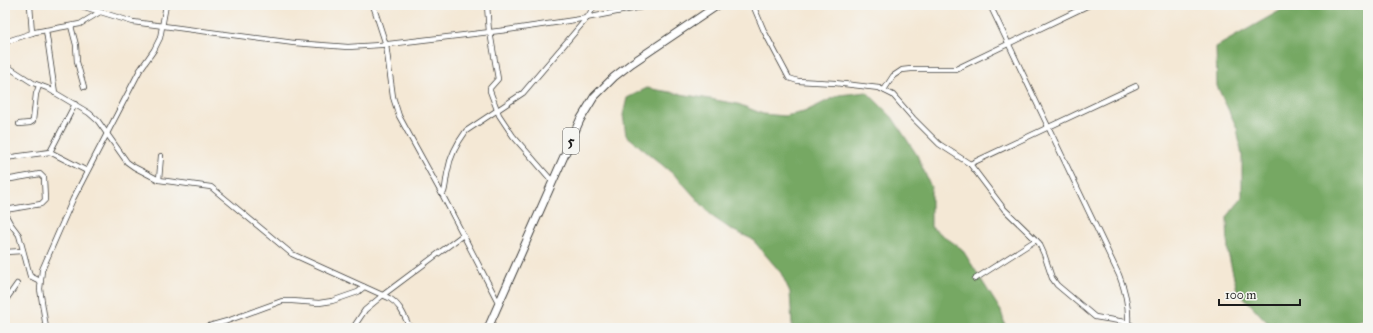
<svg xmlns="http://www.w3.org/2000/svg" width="1373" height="333" font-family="'IM FELL Great Primer',serif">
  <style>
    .forest { fill: #76a864; stroke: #496240 }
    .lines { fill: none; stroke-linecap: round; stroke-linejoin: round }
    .minor-casing { stroke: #3c3b38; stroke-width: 6 }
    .primary-casing { stroke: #3c3b38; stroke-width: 9 }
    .minor { stroke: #fff; stroke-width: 4.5 }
    .primary { stroke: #fff; stroke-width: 7 }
    .labels { text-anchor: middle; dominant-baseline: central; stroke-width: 4; stroke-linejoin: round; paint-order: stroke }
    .shield { fill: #f6f6f2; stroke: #5d5d5c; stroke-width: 1 }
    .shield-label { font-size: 15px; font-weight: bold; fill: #1c1c1c }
  </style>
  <rect width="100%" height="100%" fill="#f6f6f2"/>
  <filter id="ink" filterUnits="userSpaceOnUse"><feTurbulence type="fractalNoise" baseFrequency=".025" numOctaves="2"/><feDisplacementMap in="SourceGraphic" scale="8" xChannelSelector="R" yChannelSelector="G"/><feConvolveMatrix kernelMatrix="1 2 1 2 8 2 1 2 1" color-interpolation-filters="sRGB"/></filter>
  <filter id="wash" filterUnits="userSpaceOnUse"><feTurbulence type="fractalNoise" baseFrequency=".012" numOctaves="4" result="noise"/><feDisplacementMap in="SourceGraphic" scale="16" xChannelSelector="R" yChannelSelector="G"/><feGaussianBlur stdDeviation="0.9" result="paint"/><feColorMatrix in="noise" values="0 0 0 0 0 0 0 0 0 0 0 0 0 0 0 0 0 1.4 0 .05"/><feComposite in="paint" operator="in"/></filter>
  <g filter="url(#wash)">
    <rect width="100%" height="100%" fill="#f4e8d5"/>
    <!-- forest -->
    <g class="forest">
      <polygon points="1290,5 1368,5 1368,315 1343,328 1280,328 1268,323 1237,290 1228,253 1227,217 1242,198 1242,156 1237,128 1217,86 1216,47"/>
      <polygon points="647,88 738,104 763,114 785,116 804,112 839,95 867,92 892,117 917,155 931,187 931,227 962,249 1001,311 1006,328 790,328 792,325 790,292 781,273 752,239 732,230 713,217 678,178 626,135 623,115 627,98"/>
    </g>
  </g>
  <g filter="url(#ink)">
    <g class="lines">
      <defs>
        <g id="minor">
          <polyline points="30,5 32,33"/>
          <polyline points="78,5 133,22 294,43 348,47 380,45 507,30 581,19 652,5"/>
          <polyline points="373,5 386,45 393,97 399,116 443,196 499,304"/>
          <polyline points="487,5 489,32"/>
          <polyline points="753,5 764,31 789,78 798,81 835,83 879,88 893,95 913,118 939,144 970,164 1004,209 1039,243 1044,254 1052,278 1057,285 1095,317 1125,322 1137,328"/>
          <path d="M990,5l129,270c6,15 10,31 9,48"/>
          <polyline points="71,26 76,45 77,62 84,87"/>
          <polyline points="46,30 55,93"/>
          <polyline points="490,32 498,79 490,88 490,91 499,115 513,136 553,182"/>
          <polyline points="5,42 35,32 80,24 100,12"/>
          <path d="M5,65l28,18 14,5 42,25 9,8 29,41 7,5 25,13 52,7 81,67 97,44c12,7 15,18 21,30"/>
          <polyline points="884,90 893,76 902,70 911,69 956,69 1089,5"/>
          <polyline points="19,124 30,123 33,121 36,94 39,86"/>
          <polyline points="50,152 75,104"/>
          <polyline points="5,158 50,152 87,171"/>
          <polyline points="970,164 1136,86"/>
          <polyline points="5,180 40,174 44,178 45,200 41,204 5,210"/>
          <polyline points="159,180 161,156"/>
          <path d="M442,194l2,-2c2,-7 2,-15 4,-22 2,-13 10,-28 18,-39l57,-38 64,-75 8,-13"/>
          <polyline points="5,214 10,223 19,235 30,276 40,281"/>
          <polyline points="5,252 23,251"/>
          <polyline points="975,279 1036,240"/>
          <polyline points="5,301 17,284"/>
          <polyline points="46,328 40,289 42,270 73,199 140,70 154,50 160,38 166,5"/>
          <polyline points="202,328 227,321 282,301 292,301 319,303 332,301 358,292 364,287"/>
          <polyline points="353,328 365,310 383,295 463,235"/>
        </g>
        <polyline id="primary" points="488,328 580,120 594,97 614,77 632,63 718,5"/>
      </defs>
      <!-- minor casing -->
      <use href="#minor" class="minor-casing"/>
      <!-- primary casing -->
      <use href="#primary" class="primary-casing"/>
      <!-- minor -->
      <use href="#minor" class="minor"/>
      <!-- primary -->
      <use href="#primary" class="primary"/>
    </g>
  </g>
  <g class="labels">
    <!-- shield labels -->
    <rect class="shield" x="563" y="128" width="16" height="26" rx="3"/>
    <g class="shield-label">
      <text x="571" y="141">5</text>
    </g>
  </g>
  <!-- margin -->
  <rect width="1373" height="333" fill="none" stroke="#f6f6f2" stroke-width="20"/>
  <!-- scale -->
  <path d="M1219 299v6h81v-6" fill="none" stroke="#1c1c1c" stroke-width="2"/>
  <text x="1225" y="299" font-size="12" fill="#1c1c1c" stroke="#f6f6f2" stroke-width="3" paint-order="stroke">100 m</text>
</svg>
